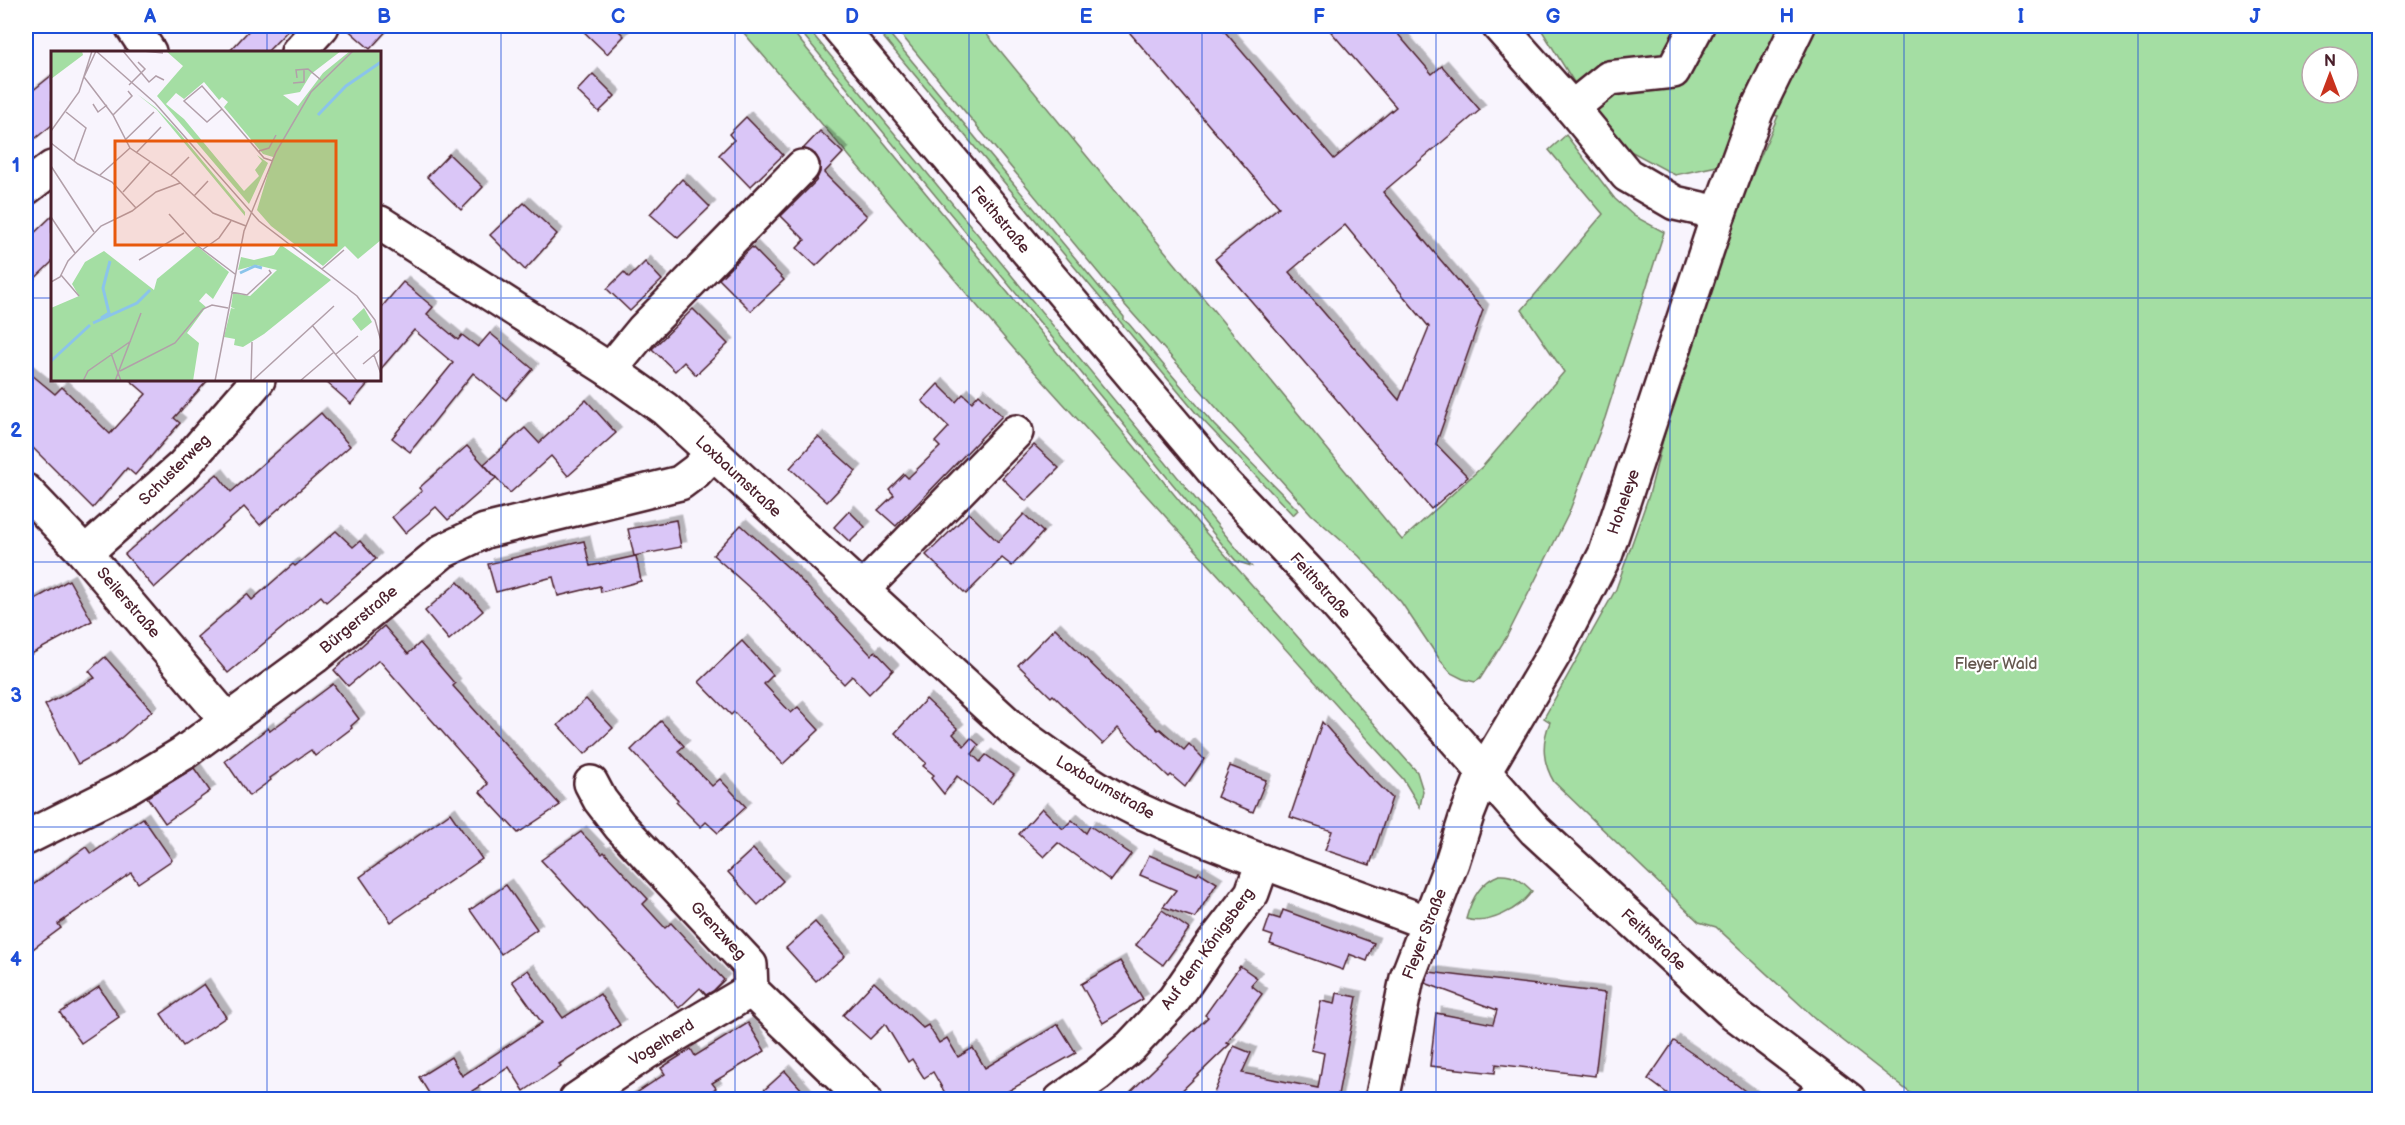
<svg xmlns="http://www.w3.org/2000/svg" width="2405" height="1125" font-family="'Balsamiq Sans',sans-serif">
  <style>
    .green { fill: #a4dea3; stroke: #777e67; stroke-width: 1.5; fill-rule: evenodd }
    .building { fill: #dac6f7; stroke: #4a1f2b; stroke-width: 1.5; fill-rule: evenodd; filter: url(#shadow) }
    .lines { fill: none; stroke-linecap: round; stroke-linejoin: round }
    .minor-casing { stroke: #4a1f2b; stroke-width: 38 }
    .major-casing { stroke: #4a1f2b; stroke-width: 38 }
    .minor { stroke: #fff; stroke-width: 33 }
    .major { stroke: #fff; stroke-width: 33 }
    .grid { fill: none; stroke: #1d4ed8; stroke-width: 1.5; stroke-opacity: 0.55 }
    .labels { text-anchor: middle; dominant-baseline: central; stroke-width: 4.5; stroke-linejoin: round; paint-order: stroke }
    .street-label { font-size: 16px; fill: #4a1f2b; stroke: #fff }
    .park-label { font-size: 16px; fill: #65584f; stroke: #fff }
    .inset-river { fill: none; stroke: #8bc4ea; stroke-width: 3 }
    .inset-road { fill: none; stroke: #b29fa9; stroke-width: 1.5 }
    .view { fill: #e8590c; fill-opacity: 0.15; stroke: #e8590c; stroke-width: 3 }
    .inset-edge { fill: none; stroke: #4a1f2b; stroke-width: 3 }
    .neatline { fill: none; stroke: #1d4ed8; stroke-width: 2 }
    .grid-label { font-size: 20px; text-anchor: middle; font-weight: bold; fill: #1d4ed8 }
  </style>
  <defs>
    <filter id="shadow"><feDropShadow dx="5.5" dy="-5.5" stdDeviation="0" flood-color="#0004"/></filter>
  </defs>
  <rect width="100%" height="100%" fill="#f8f4fd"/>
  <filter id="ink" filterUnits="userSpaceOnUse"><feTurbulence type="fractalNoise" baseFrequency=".0167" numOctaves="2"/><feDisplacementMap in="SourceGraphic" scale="12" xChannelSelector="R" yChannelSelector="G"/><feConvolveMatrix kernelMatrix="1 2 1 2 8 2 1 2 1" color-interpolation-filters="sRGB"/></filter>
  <g filter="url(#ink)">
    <!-- green -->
    <g class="green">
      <polygon points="738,26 788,26 1206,533 1417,772 1423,791 1420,807 1403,779 1014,349"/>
      <polygon points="796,26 806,26 1251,566 1236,561"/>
      <polygon points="874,26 883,26 1124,317 1124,320 1129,324 1214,425 1298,510 1293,515 1196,413"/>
      <polygon points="894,26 980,26 1402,540 1483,466 1564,372 1522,310 1603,214 1549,150 1566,135 1615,199 1634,216 1664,232 1605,418 1568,515 1506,638 1480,679 1475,682 1463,679 1451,673 1440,660 1401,602 1359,556 1311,514 1125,305"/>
      <path d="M1539,26h840v1073h-461l-100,-78 -102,-94 -17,-5 -145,-140c-12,-20 -13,-39 -4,-60l-6,-4 72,-129 33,-94 26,-103 45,-143 58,-133 -22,-4 -15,-6 -24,60 -42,9 -65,-35zM2312,57h36v36h-36z"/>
      <path d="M1499,875c15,-1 23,6 33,16 -12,18 -44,35 -66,28 5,-19 14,-37 33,-44z"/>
    </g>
    <!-- building -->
    <g class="building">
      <polygon points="253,26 292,26 267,52 229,52"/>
      <polygon points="344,26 391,26 370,49"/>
      <polygon points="578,26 614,26 624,36 607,54"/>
      <path d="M1124,26h96l114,133 62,-52 -70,-81h65l41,48 10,-8 38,44 -97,82 100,118 -47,134 32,33 -37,32 -216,-250 64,-52zM1345,225l84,102 -30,73 -110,-128z"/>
      <polygon points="593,74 615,96 599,112 577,91"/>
      <polygon points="52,75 52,125 26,146 26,96"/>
      <polygon points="746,117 783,155 750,187 719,155 734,140 729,134"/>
      <polygon points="820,131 843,153 824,173 867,216 816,266 797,248 805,240 781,216 816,181 820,172 820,163 815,154 803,149"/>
      <polygon points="449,154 483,187 461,210 427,177"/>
      <polygon points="682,179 710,207 678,238 650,214"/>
      <polygon points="524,203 557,234 525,270 490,235"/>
      <polygon points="52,216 52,262 26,287 26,241"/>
      <polygon points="752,247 784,280 751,311 719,279"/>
      <polygon points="645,262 662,280 630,311 607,289 624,272 629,278"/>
      <polygon points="403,282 433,307 427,314 458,340 462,335 478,347 490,333 533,369 506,400 473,373 410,452 392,438 453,363 414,330 380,370 380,309"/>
      <polygon points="693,309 728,344 696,375 684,362 675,371 652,349"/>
      <polygon points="26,370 55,394 62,387 110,434 146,394 130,380 208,380 174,418 180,423 135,475 127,468 93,508 26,441"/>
      <polygon points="324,380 371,380 351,404"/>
      <polygon points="938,384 956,402 963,394 972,402 979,394 1002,416 896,526 878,510 894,495 889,489 904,474 908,478 940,447 935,442 949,427 922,401"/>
      <polygon points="586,400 616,433 568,476 551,456 510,493 484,464 525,428 539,443"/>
      <polygon points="321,413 350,446 260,525 244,507 154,588 125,554 217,474 231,492"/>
      <polygon points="818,437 856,471 827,502 790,468"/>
      <polygon points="1034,445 1059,468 1026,501 1002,478"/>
      <polygon points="467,446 496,478 448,520 436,507 405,533 392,517 422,491 419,488"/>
      <polygon points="849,511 865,527 850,542 834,527"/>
      <polygon points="969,513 998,542 1024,514 1043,532 1012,566 1002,558 966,594 926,555"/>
      <polygon points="676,520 681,547 634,556 628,529"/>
      <polygon points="741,525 794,573 871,655 875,651 893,670 869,694 852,676 844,684 762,599 713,555"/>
      <polygon points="336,531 353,547 360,541 376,559 326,602 321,596 228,673 197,637 247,594 252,600 293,564 295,566"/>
      <polygon points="584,541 590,566 636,556 641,581 601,592 600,586 558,596 553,577 496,592 488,564"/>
      <polygon points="69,580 92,621 26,657 26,604"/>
      <polygon points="458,582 483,611 449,640 425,611"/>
      <polygon points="384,626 408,654 420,643 455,684 453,686 560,805 518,833 480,792 488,784 379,660 348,686 334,670"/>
      <polygon points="1055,628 1158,730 1160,729 1184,750 1189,744 1204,759 1185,787 1171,775 1169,777 1118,728 1103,744 1053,695 1051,697 1018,665"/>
      <polygon points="742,641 773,675 764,684 791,713 798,707 819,730 783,764 734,712 731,715 699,682"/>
      <polygon points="105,657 152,711 114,744 78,764 45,705 95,678 89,671"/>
      <polygon points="333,684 359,719 351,726 352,728 315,756 311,750 270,778 271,780 249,796 225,761 268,728 270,731"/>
      <polygon points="586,699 613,728 585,754 558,725"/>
      <polygon points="926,699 958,729 953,734 964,746 971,738 979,745 972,754 980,762 986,755 1014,775 992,804 957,776 944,794 931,778 934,775 923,766 926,763 895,733"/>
      <polygon points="661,721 684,746 678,751 712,786 720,779 746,807 718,833 706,822 701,827 676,802 678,800 631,750"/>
      <polygon points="1322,722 1370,776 1392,798 1370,865 1325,850 1332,831 1290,817"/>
      <polygon points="1230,766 1266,780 1253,812 1217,797"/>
      <polygon points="194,768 210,791 165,823 147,797"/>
      <polygon points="1042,808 1063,829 1072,820 1086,833 1090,826 1131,854 1111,881 1058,843 1044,857 1019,834"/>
      <polygon points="450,813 482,859 391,922 360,877"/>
      <polygon points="143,818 172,860 138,883 131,873 58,924 61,928 26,954 26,890 86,847 91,854"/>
      <polygon points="581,832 602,854 604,852 648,899 643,904 665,928 671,923 724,980 713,991 706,995 700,988 679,1008 541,860"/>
      <polygon points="753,849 783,881 758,905 728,872"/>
      <polygon points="1149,855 1197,875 1199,872 1217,883 1195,918 1163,907 1176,890 1140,875"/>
      <polygon points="506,885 537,929 501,954 470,910"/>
      <polygon points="1162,910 1189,929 1163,965 1136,945"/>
      <polygon points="1283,910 1374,943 1367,961 1349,954 1343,970 1270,944 1273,936 1264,933 1270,916 1280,919"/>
      <polygon points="815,922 845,956 816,981 786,948"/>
      <polygon points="1120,961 1143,999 1103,1023 1081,984"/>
      <polygon points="1240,966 1257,978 1251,985 1262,994 1227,1043 1230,1044 1172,1100 1122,1100 1208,1017 1205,1015"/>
      <polygon points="528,970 563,1018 600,994 620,1025 559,1064 561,1066 524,1091 509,1067 472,1091 477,1100 433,1100 419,1077 451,1057 462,1076 542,1023 512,981"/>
      <polygon points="1429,972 1605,993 1595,1076 1496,1064 1495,1073 1430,1066 1436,1013 1493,1024 1497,1010 1425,983"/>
      <polygon points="874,982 923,1028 928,1025 939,1043 947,1038 958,1057 973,1048 985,1068 1058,1024 1076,1053 992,1100 949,1100 933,1072 924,1078 912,1059 908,1062 885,1024 870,1039 843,1015"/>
      <polygon points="204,984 226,1017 183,1046 161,1014"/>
      <polygon points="99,987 119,1017 81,1043 60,1013"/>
      <polygon points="1337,993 1357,997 1337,1100 1211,1100 1234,1046 1251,1053 1242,1073 1318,1088 1324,1053 1311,1050 1321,1001 1335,1004"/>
      <polygon points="748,1023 765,1051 712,1083 716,1088 698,1100 626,1100 665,1074 661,1068 691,1049 695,1056"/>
      <polygon points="1674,1041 1725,1076 1757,1100 1676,1100 1648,1079"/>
      <polygon points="785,1071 811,1100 753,1100 773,1082"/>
    </g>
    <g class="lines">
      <defs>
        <g id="minor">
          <polyline points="132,26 149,52"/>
          <polyline points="1499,26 1572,108 1627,175 1675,203 1719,213"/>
          <polyline points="298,52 322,26"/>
          <polyline points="1572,108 1609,78 1673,71 1697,26"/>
          <polyline points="26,188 52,168"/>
          <path d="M380,223l230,147 55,39 349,321c39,28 78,58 122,79 95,44 195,77 292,114"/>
          <polyline points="610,370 643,330 802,167"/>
          <polyline points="26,491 85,553 227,720"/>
          <polyline points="85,553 183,466 258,380"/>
          <polyline points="861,591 1016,432"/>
          <polyline points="591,783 600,800 620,826 750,965 751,990 865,1100"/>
          <polyline points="26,838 126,788 182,754 314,657 443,551 485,531 680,483 696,471 713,453"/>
          <polyline points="576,1100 645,1053 751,990"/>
          <polyline points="1061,1100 1098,1074 1131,1046 1174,1000 1209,949 1252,893 1263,862"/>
          <polyline points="1382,1100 1407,978 1452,862 1467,815 1484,772 1555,652 1606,553 1719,213 1756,112 1798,26"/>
          <polyline points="1813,1100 1828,1084"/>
        </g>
        <polyline id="major" points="838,26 1221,480 1310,574 1535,830 1730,1010 1849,1100"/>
      </defs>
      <!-- minor casing -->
      <use href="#minor" class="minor-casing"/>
      <!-- major casing -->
      <use href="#major" class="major-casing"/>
      <!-- minor -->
      <use href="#minor" class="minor"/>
      <!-- major -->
      <use href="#major" class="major"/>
    </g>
  </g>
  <!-- grid -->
  <path class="grid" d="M267,26v26M501,26v1074M735,26v1074M969,26v1074M1202,26v1074M1436,26v1074M1670,26v1074M1904,26v1074M2138,26v1074M26,298h26M380,298h2000M267,380v720M26,562h2354M26,827h2354"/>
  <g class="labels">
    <!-- street labels -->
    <g class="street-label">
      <text transform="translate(1000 220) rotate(50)">Feithstraße</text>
      <text transform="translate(175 470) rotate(-45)">Schusterweg</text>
      <text transform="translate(738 477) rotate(43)">Loxbaumstraße</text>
      <text transform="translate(1624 502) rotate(-71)">Hoheleye</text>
      <text transform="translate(1320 586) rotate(48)">Feithstraße</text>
      <text transform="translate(128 603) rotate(49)">Seilerstraße</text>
      <text transform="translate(359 620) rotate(-40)">Bürgerstraße</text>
      <text transform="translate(1105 788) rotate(30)">Loxbaumstraße</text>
      <text transform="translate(718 931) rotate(47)">Grenzweg</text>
      <text transform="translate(1425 934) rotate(-69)">Fleyer Straße</text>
      <text transform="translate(1653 940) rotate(43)">Feithstraße</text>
      <text transform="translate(1208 949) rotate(-54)">Auf dem Königsberg</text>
      <text transform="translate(662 1043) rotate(-32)">Vogelherd</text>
    </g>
    <!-- park labels -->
    <g class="park-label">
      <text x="1996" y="664">Fleyer Wald</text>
    </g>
  </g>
  <!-- overview -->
  <g transform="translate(51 51)">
    <rect width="330" height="330" fill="#f8f4fd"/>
    <path d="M0,0h31l1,4 -32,24zM115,0h175l-30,23 -11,18 -17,3 15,11 25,-33 27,-22h31v189l-23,19 -13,-13 -22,20 -52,-40 -14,-16 16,-53 -10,-3 -39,-47 4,-5 -6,-5 -3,3 -15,-18 -20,17 -8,-6 -10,11 18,15 60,72 15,-15 -4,-6 7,-9 -5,-6 11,8 -19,41 -92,-108 26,-30zM86,43l19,14 21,22 68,82v4l-88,-106zM230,194l50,35 -67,54 -21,13 -9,-2 1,-6 -11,-2 7,-29 4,1 -4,-2 2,-14 17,3 27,-26 -21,-5 -18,5 3,-13 13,3 20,-5zM146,195l32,26 -16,27 -7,-6 -7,8 7,6 -19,26 12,10 -6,38h-142v-73l28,-12 -7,-12 13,-22 19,-11 50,39 3,-11zM313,257l8,14 -11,9 -9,-12z" fill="#a4dea3"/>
    <path class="inset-river" d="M267,64l28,-29 35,-24M189,222l15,-7 7,2M50,267l8,-5 -6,-25 7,-27M42,272l44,-20 13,-13M0,310l39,-36"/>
    <path class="inset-road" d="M45,0l59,52 104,118 98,75 18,24 6,21M72,0l26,31 7,-6 8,4M92,0l20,2M33,26l29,38 17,33 46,31 37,34 33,13M33,26l12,-26M246,27l-1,-8 12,-1 13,11M242,32l11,-1v-13M78,34l16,-16 -7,-7M42,53l5,8 9,-7M171,58l-15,13 -23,-21 18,-15 20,23 13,15 29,34 9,3M15,61l20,16 -12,33M62,64l19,-19 -4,-5M0,80l28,-39 13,-41M74,89l29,-28M0,92l27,21 34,18 24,26M208,100l10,-3 7,-13M85,102l25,-26M0,115l43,66M49,124l30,-27M120,124l18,-18M72,141l27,-30M143,145l14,-15M118,163l29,32 37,28M0,166l24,36M151,199l17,-12 12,-17M88,209l45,-27M271,218l22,-19M10,224l18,21M0,231l9,-5 8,-16 33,-35 31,-15 24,-19 24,-9M180,241l16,3 24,-22 -2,-3M261,274l45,56M60,302l10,28M285,303l22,-18M323,304l7,19M312,313l18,-15M69,320l55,-28 28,-34 9,-4 16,3M32,330l5,-10 43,-30M64,330l26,-68M164,330l29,-150 32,-79 35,-60 42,-41M200,330l1,-39M201,330l82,-75M249,330l34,-29"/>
    <path class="view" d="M64,90h221v104h-221z"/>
    <rect width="330" height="330" class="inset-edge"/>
  </g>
  <!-- margin -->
  <rect width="2405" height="1125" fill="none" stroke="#fff" stroke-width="66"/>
  <!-- north arrow -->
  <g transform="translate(2330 75)"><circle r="28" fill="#ffffff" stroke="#b7a5aa" stroke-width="1.5"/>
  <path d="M0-4.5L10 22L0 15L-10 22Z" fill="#c8321e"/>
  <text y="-9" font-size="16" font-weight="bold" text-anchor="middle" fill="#4a1f2b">N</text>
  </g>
  <rect x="33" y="33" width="2339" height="1059" class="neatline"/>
  <g class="grid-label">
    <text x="150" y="23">A</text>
    <text x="384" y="23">B</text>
    <text x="618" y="23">C</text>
    <text x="852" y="23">D</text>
    <text x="1086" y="23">E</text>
    <text x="1319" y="23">F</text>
    <text x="1553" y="23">G</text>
    <text x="1787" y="23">H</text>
    <text x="2021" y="23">I</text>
    <text x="2255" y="23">J</text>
    <text x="16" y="172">1</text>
    <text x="16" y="437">2</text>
    <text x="16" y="702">3</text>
    <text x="16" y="966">4</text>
  </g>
</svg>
